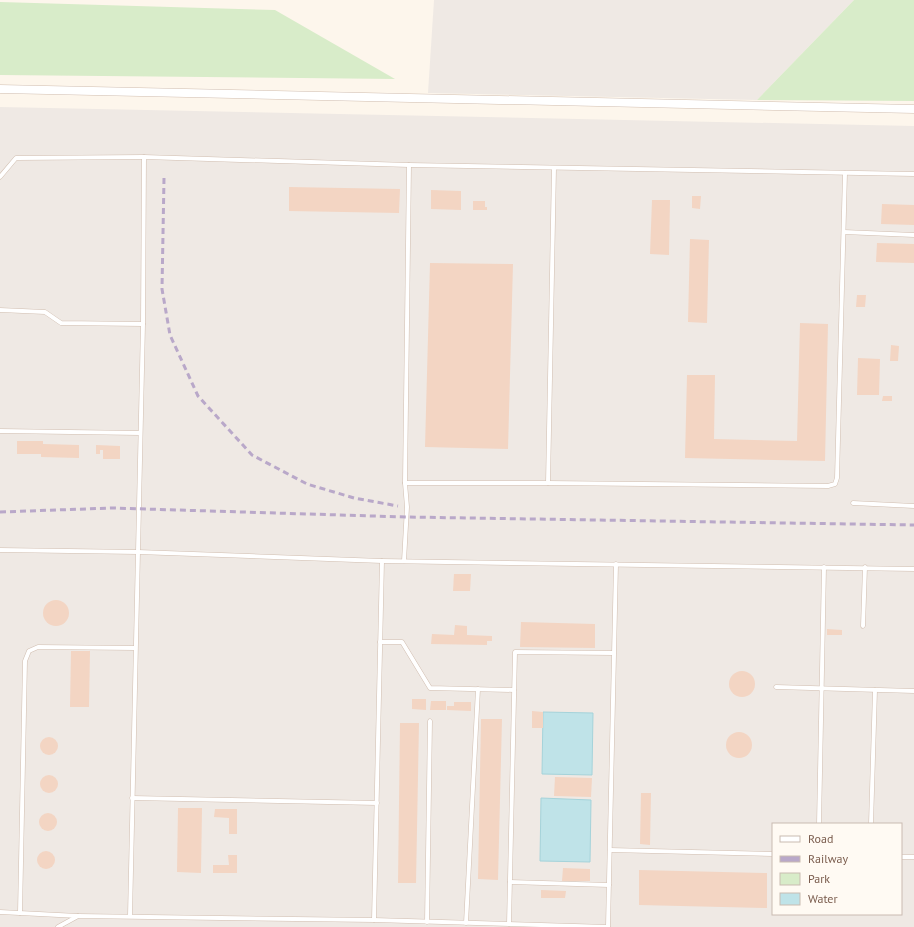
<svg xmlns="http://www.w3.org/2000/svg" width="914" height="927" font-family="'PT Sans',sans-serif">
  <style>
    .industrial { fill: #efe9e4; fill-rule: evenodd }
    .green { fill: #d8ecc9 }
    .water { fill: #bfe3e8; stroke: #a5d3da }
    .building { fill: #f3d5c3 }
    .lines { fill: none; stroke-linecap: round; stroke-linejoin: round }
    .lane-casing { stroke: #d1beb0; stroke-width: 5 }
    .street-casing { stroke: #d1beb0; stroke-width: 9 }
    .lane { stroke: #fff; stroke-width: 4 }
    .street { stroke: #fff; stroke-width: 8 }
    .rail { stroke: #b9a8c9; stroke-width: 3; stroke-dasharray: 6 4; stroke-linecap: butt }
  </style>
  <rect width="100%" height="100%" fill="#fdf6ec"/>
  <!-- industrial -->
  <g class="industrial">
    <polygon points="434,0 854,0 757,100 428,93"/>
    <path d="M0,107l914,19v801h-914zM773,824h128v90h-128z"/>
  </g>
  <!-- green -->
  <g class="green">
    <polygon points="854,0 914,0 914,101 757,100"/>
    <polygon points="0,2 275,10 395,79 0,75"/>
  </g>
  <!-- water -->
  <g class="water">
    <polygon points="543,712 593,713 592,775 542,774"/>
    <polygon points="541,798 591,800 590,862 540,861"/>
  </g>
  <!-- building -->
  <g class="building">
    <polygon points="289,187 400,189 399,213 289,211"/>
    <polygon points="431,190 461,191 461,210 431,209"/>
    <polygon points="692,196 701,196 700,209 692,208"/>
    <polygon points="652,200 670,200 669,255 650,254"/>
    <polygon points="473,201 485,201 485,207 487,207 487,210 473,210"/>
    <polygon points="882,204 914,205 914,225 881,224"/>
    <polygon points="690,239 709,240 707,323 688,322"/>
    <polygon points="877,243 914,244 914,263 876,262"/>
    <polygon points="430,263 513,264 508,449 425,447"/>
    <polygon points="857,295 866,295 865,307 856,307"/>
    <polygon points="800,323 828,324 825,461 685,458 687,375 715,375 714,439 797,441"/>
    <polygon points="891,345 899,346 898,361 890,361"/>
    <polygon points="858,358 880,359 879,395 857,395"/>
    <polygon points="883,396 892,396 892,401 882,401"/>
    <polygon points="17,441 43,441 43,444 79,445 79,458 41,457 41,454 17,454"/>
    <polygon points="96,445 120,446 120,459 103,459 103,450 100,450 100,454 96,454"/>
    <polygon points="454,574 471,574 470,591 453,591"/>
    <circle cx="56" cy="613" r="13"/>
    <polygon points="521,622 595,624 595,648 520,647"/>
    <polygon points="455,625 467,626 467,635 492,636 492,641 487,641 487,645 431,644 432,634 454,635"/>
    <polygon points="827,629 842,630 842,635 827,635"/>
    <polygon points="71,651 90,651 89,707 70,707"/>
    <circle cx="742" cy="684" r="13"/>
    <polygon points="412,699 426,699 426,710 412,709"/>
    <polygon points="431,701 446,701 446,710 430,710"/>
    <polygon points="454,702 471,702 471,711 447,710 447,706 454,706"/>
    <polygon points="532,711 543,712 543,728 532,728"/>
    <polygon points="481,719 502,719 498,880 478,879"/>
    <polygon points="400,723 419,723 416,883 398,883"/>
    <circle cx="739" cy="745" r="13"/>
    <circle cx="49" cy="746" r="9"/>
    <circle cx="49" cy="784" r="9"/>
    <polygon points="555,777 592,778 591,797 554,796"/>
    <polygon points="641,793 651,793 650,845 640,844"/>
    <polygon points="178,808 202,808 201,873 177,872"/>
    <polygon points="215,809 237,809 237,834 229,834 229,818 214,817"/>
    <circle cx="48" cy="822" r="9"/>
    <circle cx="46" cy="860" r="9"/>
    <polygon points="228,855 237,855 237,873 213,873 213,865 229,865"/>
    <polygon points="563,868 590,869 590,881 562,881"/>
    <polygon points="639,870 767,873 767,908 639,905"/>
    <polygon points="541,890 566,891 565,898 541,898"/>
  </g>
  <g class="lines">
    <defs>
      <g id="lane">
        <polyline points="0,177 16,158 144,157"/>
        <polyline points="844,232 914,235"/>
        <polyline points="0,310 45,312 61,323 143,324"/>
        <polyline points="0,431 140,433"/>
        <polyline points="405,483 548,483 828,486 835,484 837,478 845,173"/>
        <polyline points="548,483 554,168"/>
        <polyline points="853,503 914,506"/>
        <polyline points="0,550 138,552 382,561 914,569"/>
        <polyline points="404,561 407,507 405,483 409,165"/>
        <polyline points="863,626 865,567"/>
        <polyline points="380,642 402,642 430,688 514,690"/>
        <polyline points="776,687 914,691"/>
        <polyline points="132,798 377,803"/>
        <polyline points="819,824 824,567"/>
        <polyline points="871,824 875,690"/>
        <polyline points="610,850 773,854"/>
        <polyline points="901,857 914,857"/>
        <polyline points="510,882 609,885"/>
        <polyline points="0,912 78,916"/>
        <polyline points="20,913 25,661 29,651 38,647 135,648"/>
        <polyline points="130,916 143,324 144,157 409,165 914,174"/>
        <polyline points="374,920 382,561"/>
        <polyline points="427,922 430,721"/>
        <polyline points="466,923 478,689"/>
        <polyline points="509,924 515,652 613,653"/>
        <polyline points="608,926 616,564"/>
        <polyline points="58,927 78,916 374,920 608,927"/>
      </g>
      <polyline id="street" points="0,89 914,109"/>
    </defs>
    <!-- lane casing -->
    <use href="#lane" class="lane-casing"/>
    <!-- street casing -->
    <use href="#street" class="street-casing"/>
    <!-- lane -->
    <use href="#lane" class="lane"/>
    <!-- street -->
    <use href="#street" class="street"/>
    <!-- rail -->
    <g class="rail">
      <polyline points="164,178 162,289 170,335 198,396 252,455 307,484 354,498 398,506"/>
      <polyline points="0,512 112,508 406,517 914,525"/>
    </g>
  </g>
  <!-- legend -->
  <rect x="772" y="823" width="130" height="92" fill="#fffaf3" stroke="#cabbb1"/>
  <rect x="780" y="836" width="20" height="6" fill="#ffffff" stroke="#cabbb1"/>
  <text x="808" y="843" font-size="12" fill="#7a5c4d">Road</text>
  <rect x="780" y="856" width="20" height="6" fill="#b9a8c9" stroke="#cabbb1"/>
  <text x="808" y="863" font-size="12" fill="#7a5c4d">Railway</text>
  <rect x="780" y="873" width="20" height="12" fill="#d8ecc9" stroke="#cabbb1"/>
  <text x="808" y="883" font-size="12" fill="#7a5c4d">Park</text>
  <rect x="780" y="893" width="20" height="12" fill="#bfe3e8" stroke="#cabbb1"/>
  <text x="808" y="903" font-size="12" fill="#7a5c4d">Water</text>
</svg>
